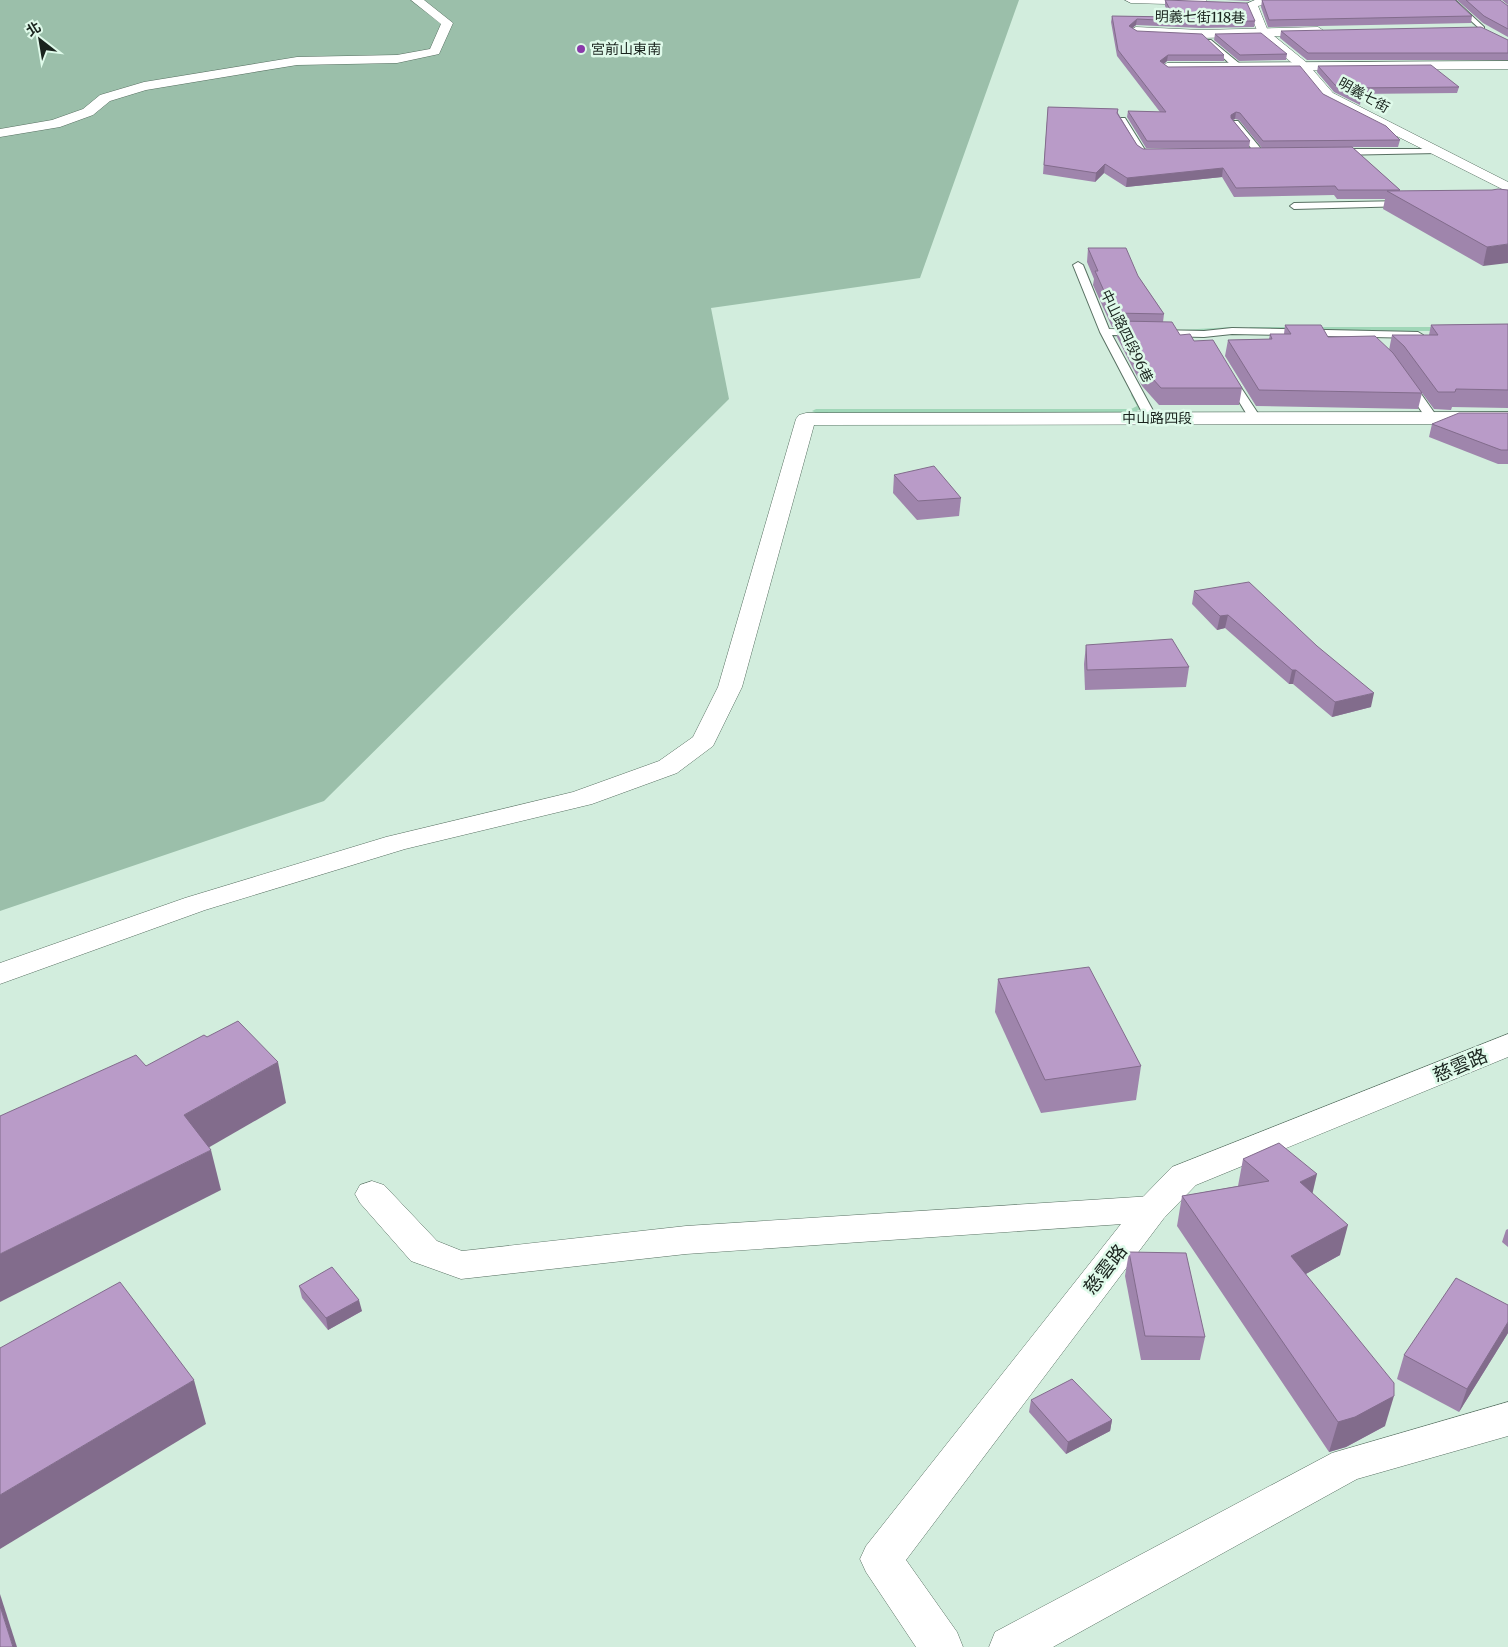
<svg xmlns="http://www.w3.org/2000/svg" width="1508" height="1647" font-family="Merriweather,'Noto Sans TC',serif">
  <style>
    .green { fill: #9bbfaa }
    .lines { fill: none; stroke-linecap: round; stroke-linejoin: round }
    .stream { fill: #a0d7b8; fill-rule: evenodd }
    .lane-casing { stroke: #587062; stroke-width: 2 }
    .street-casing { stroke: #587062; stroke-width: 1 }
    .secondary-casing { stroke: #587062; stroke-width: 1 }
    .lane { fill: #fff; fill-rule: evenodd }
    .street { fill: #fff; fill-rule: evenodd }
    .secondary { fill: #fff; fill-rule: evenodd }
    .wall { fill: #9f85ac; fill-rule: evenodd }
    .shaded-wall { fill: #826c8c }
    .building { fill: #b99bc8; stroke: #826c8c }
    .poi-dot { fill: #8a3aaa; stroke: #dffaea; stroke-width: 2 }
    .labels { text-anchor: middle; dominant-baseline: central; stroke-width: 5; stroke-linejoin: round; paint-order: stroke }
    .far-street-label { font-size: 14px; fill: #19231d; stroke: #dffaea }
    .far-poi-label { font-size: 14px; fill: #19231d; stroke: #dffaea; text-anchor: start }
    .near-street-label { font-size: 19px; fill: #19231d; stroke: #dffaea }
  </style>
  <rect width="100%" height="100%" fill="#d2eddd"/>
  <!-- green -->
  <polygon class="green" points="0,0 1019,0 920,278 711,308 729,399 324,801 0,911"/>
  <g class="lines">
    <!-- stream -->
    <g class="stream">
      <polygon points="1232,327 1236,329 1235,331 1180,334 1176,332 1180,330"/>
      <polygon points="1250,327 1444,327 1448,329 1444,331 1253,331 1249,329"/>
      <polygon points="1132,393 1138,393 1145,407 1132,413 816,413 812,411 816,409 1131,409 1137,406 1131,395"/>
    </g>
    <defs>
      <g id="lane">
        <polygon points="1448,0 1455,0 1484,27 1484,29 1480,29"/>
        <polygon points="1207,40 1211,40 1240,64 1240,68 1234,68 1207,42"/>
        <polygon points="1119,118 1125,118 1145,150 1158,150 1158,154 1139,155 1118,120"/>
        <polygon points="1232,121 1238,121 1262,150 1262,154 1256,154 1232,125"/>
        <polygon points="1435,149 1438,149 1438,153 1335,155 1331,152 1335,149"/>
        <polygon points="1406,201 1409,202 1409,206 1294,209 1290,206 1294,203"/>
        <polygon points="1078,262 1083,265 1109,329 1204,331 1232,328 1418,332 1423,335 1418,338 1232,334 1204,337 1112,335 1157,418 1151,421 1145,418 1100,332 1073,265"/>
        <polygon points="1229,374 1234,377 1261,418 1259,420 1255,421 1249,418 1224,377"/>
        <polygon points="1408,380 1412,381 1438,418 1436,420 1432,421 1426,418 1402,383"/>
      </g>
      <g id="street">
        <polygon points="411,0 424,0 453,23 439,54 397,63 297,65 146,90 110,101 93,115 60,127 0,137 0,129 52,120 83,109 100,95 144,82 297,57 397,55 430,49 441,24"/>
        <polygon points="1125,0 1206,0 1208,2 1202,5 1131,3"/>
        <polygon points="1136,27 1201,30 1318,27 1324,31 1318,35 1201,38 1132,33 1130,31 1132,29"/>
        <polygon points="1508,61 1508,69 1167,71 1161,67 1167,63"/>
        <polygon points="1508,412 1508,424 814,425 742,687 713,746 677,773 592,804 405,849 205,910 0,984 0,963 185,898 386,837 573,792 659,761 693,737 718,687 796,419 799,415 806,413"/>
        <polygon points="372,1181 384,1185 437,1241 462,1251 686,1226 1152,1196 1164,1200 1170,1209 1164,1218 1152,1222 686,1254 461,1279 411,1261 360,1203 355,1194 360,1185"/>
        <polygon points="1508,1402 1508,1436 1357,1479 1053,1647 989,1647 995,1632 1332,1453"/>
      </g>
      <g id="secondary">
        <polygon points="1255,0 1276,0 1274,2 1258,6 1268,31 1306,62 1333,93 1508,182 1508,192 1323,99 1298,68 1259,35 1246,4"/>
        <polygon points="1508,1034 1508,1057 1196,1185 1164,1218 906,1560 957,1632 963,1647 916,1647 866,1572 860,1559 866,1546 1140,1200 1172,1167"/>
      </g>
    </defs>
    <!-- lane casing -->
    <use href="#lane" class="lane-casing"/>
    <!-- street casing -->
    <use href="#street" class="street-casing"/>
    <!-- secondary casing -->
    <use href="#secondary" class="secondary-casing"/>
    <!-- lane -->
    <use href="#lane" class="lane"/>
    <!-- street -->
    <use href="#street" class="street"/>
    <!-- secondary -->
    <use href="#secondary" class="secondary"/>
  </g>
  <!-- wall -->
  <g class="wall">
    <path d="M1165,0l90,21 -1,6 -53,1 -65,-3 -4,3 5,3 87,24v6h-57l-3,3 4,3 155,27 77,46 -2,7h-46l48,43v1l108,-1 -25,76 -100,-57 2,-10h-48l-3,-4 -100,2 -12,-20 -96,10 -22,-14 -9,9 -52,-8 5,-67 70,2v4l19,32 6,4 101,-1h-98l-19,-31 1,-6 32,1 -43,-56 -6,-34 1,-6 58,1 -5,-11zM1235,119l4,1 23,28h-13l1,-7 -17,-21z"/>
    <polygon points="1225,0 1250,0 1249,1"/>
    <polygon points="1262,0 1472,16 1471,23 1268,27 1261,7"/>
    <polygon points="1457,0 1500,0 1508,6 1508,37 1483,23"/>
    <polygon points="1502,0 1508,0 1508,5"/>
    <polygon points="1281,31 1508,40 1508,60 1307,60 1280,38"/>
    <polygon points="1215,34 1287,54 1286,60 1239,61 1214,40"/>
    <polygon points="1318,66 1459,87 1457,93 1357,94 1361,98 1360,105 1334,92 1317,72"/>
    <polygon points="1088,248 1138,276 1164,314 1163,322 1180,335 1194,341 1242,388 1239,405 1159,405 1142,386 1117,337 1118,327 1112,327 1093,285 1094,279 1087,262"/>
    <polygon points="1508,324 1508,408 1452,407 1451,410 1434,409 1398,361 1422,393 1418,409 1256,406 1225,356 1228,340 1269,339 1270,334 1284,334 1285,325 1328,337 1389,350 1392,335 1429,335 1431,325"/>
    <polygon points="1508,413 1508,464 1498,464 1429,437 1432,424"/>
    <polygon points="894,475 961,498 959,516 917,520 893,493"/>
    <polygon points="1194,591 1371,707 1332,717 1293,684 1289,684 1225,628 1217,630 1192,604"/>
    <polygon points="1086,645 1189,667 1186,687 1085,690 1084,664"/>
    <polygon points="998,979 1141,1066 1136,1100 1041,1113 995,1012"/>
    <polygon points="1243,1159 1312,1194 1340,1255 1306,1274 1385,1426 1346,1447 1329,1452 1177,1226 1182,1196 1238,1186"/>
    <polygon points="1508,1229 1508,1247 1502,1242 1506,1230"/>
    <polygon points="1129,1252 1205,1337 1200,1360 1141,1360 1125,1276"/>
    <polygon points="299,1286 362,1311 328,1330 302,1298"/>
    <polygon points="1508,1333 1459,1412 1397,1379 1404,1355"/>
    <polygon points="1031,1400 1112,1420 1110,1431 1066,1454 1029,1412"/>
  </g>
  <!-- shaded-wall -->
  <g class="shaded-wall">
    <polygon points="1137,19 1136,25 1128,32 1129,26"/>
    <polygon points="1168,55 1167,61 1159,68 1160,61"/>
    <polygon points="1236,112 1235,119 1230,121 1231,115"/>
    <polygon points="1105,164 1104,173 1095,182 1096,173"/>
    <polygon points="1223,168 1222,177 1126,187 1127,178"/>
    <polygon points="1508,244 1508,263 1483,266 1487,247"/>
    <polygon points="1228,615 1225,628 1217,630 1220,616"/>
    <polygon points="1292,670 1296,670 1293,684 1289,684"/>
    <polygon points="1374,693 1371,707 1332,717 1335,702"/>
    <polygon points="278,1062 286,1103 194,1156 184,1115"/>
    <polygon points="211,1150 221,1190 0,1302 0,1254"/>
    <polygon points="1317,1174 1310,1204 1300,1182"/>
    <polygon points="1348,1225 1340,1255 1284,1286 1291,1256"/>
    <polygon points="359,1300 362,1311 328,1330 326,1318"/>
    <polygon points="1508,1322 1508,1333 1459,1412 1467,1389"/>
    <polygon points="194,1380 206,1424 0,1549 0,1495"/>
    <polygon points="1394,1396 1385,1426 1346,1447 1329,1452 1338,1422"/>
    <polygon points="1112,1420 1110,1431 1066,1454 1068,1442"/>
    <polygon points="0,1594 17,1647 13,1647 0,1606"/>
  </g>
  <!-- building -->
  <g class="building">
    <polygon points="1165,0 1247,3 1255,21 1202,22 1137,19 1129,26 1137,31 1202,34 1224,55 1168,55 1160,61 1168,67 1300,66 1323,94 1386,126 1400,140 1263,141 1240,113 1236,112 1231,115 1231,118 1250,141 1147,141 1128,111 1166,112 1118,50 1112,16 1174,17"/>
    <polygon points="1262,0 1455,0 1472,16 1269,20"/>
    <polygon points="1466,0 1500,0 1508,6 1508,29 1484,16"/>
    <polygon points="1481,27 1508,40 1508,53 1308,53 1281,31"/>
    <polygon points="1261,33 1287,54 1240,55 1215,34"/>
    <polygon points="1431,65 1459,87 1352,88 1361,98 1335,85 1318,66"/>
    <polygon points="1048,107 1118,109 1117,113 1137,145 1143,149 1352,147 1400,190 1338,190 1335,186 1236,188 1223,168 1127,178 1105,164 1096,173 1044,165"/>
    <polygon points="1498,189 1508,190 1508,244 1487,247 1387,191 1492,190"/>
    <polygon points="1088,248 1126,248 1138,276 1164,314 1114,313 1095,271 1098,271"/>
    <polygon points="1119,321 1172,322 1180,335 1190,334 1194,341 1213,340 1242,388 1161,388 1144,369"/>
    <polygon points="1508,324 1508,390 1456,389 1455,392 1438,392 1404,346 1392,335 1438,335 1431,325"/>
    <polygon points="1285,325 1321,325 1328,337 1375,336 1393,353 1422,393 1259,390 1228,340 1272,339 1270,334 1291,334"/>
    <polygon points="1459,413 1508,413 1508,450 1501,450 1432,424"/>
    <polygon points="934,466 961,498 918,501 894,475"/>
    <polygon points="1249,582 1317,646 1374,693 1335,702 1296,670 1292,670 1228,615 1220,616 1194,591"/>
    <polygon points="1172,639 1189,667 1087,670 1086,645"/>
    <polygon points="1089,967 1141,1066 1045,1080 998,979"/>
    <polygon points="238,1021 278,1062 184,1115 211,1150 0,1254 0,1116 136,1055 146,1066 204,1035 207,1037"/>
    <polygon points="1279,1143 1317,1174 1300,1182 1348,1225 1291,1256 1394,1383 1394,1396 1355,1417 1338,1422 1182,1196 1269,1181 1243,1159"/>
    <polygon points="1129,1252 1186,1253 1205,1337 1145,1336"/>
    <polygon points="332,1267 359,1300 326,1318 299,1286"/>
    <polygon points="1456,1278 1508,1305 1508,1322 1467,1389 1404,1355"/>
    <polygon points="120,1282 194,1380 0,1495 0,1348"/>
    <polygon points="1072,1379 1112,1420 1068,1442 1031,1400"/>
    <polygon points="0,1606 13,1647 0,1647"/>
  </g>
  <!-- markers -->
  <circle class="poi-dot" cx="581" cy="49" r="5"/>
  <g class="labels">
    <!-- far-street labels -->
    <g class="far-street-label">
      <text transform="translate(1200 17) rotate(1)">明義七街118巷</text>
      <text transform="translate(1364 95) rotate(29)">明義七街</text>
      <text transform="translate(1127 336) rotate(64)">中山路四段96巷</text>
      <text x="1157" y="418">中山路四段</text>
    </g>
    <!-- far-poi labels -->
    <g class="far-poi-label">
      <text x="591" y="49">宮前山東南</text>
    </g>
    <!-- near-street labels -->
    <g class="near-street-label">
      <text transform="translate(1460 1065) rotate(-23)">慈雲路</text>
      <text transform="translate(1105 1269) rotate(-52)">慈雲路</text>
    </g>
  </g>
  <!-- north arrow -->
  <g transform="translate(40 40) rotate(329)" stroke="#dffaea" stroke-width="4" paint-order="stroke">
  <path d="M0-4L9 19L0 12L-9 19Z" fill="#19231d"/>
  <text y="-8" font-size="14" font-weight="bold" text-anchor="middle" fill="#19231d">北</text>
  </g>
</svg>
